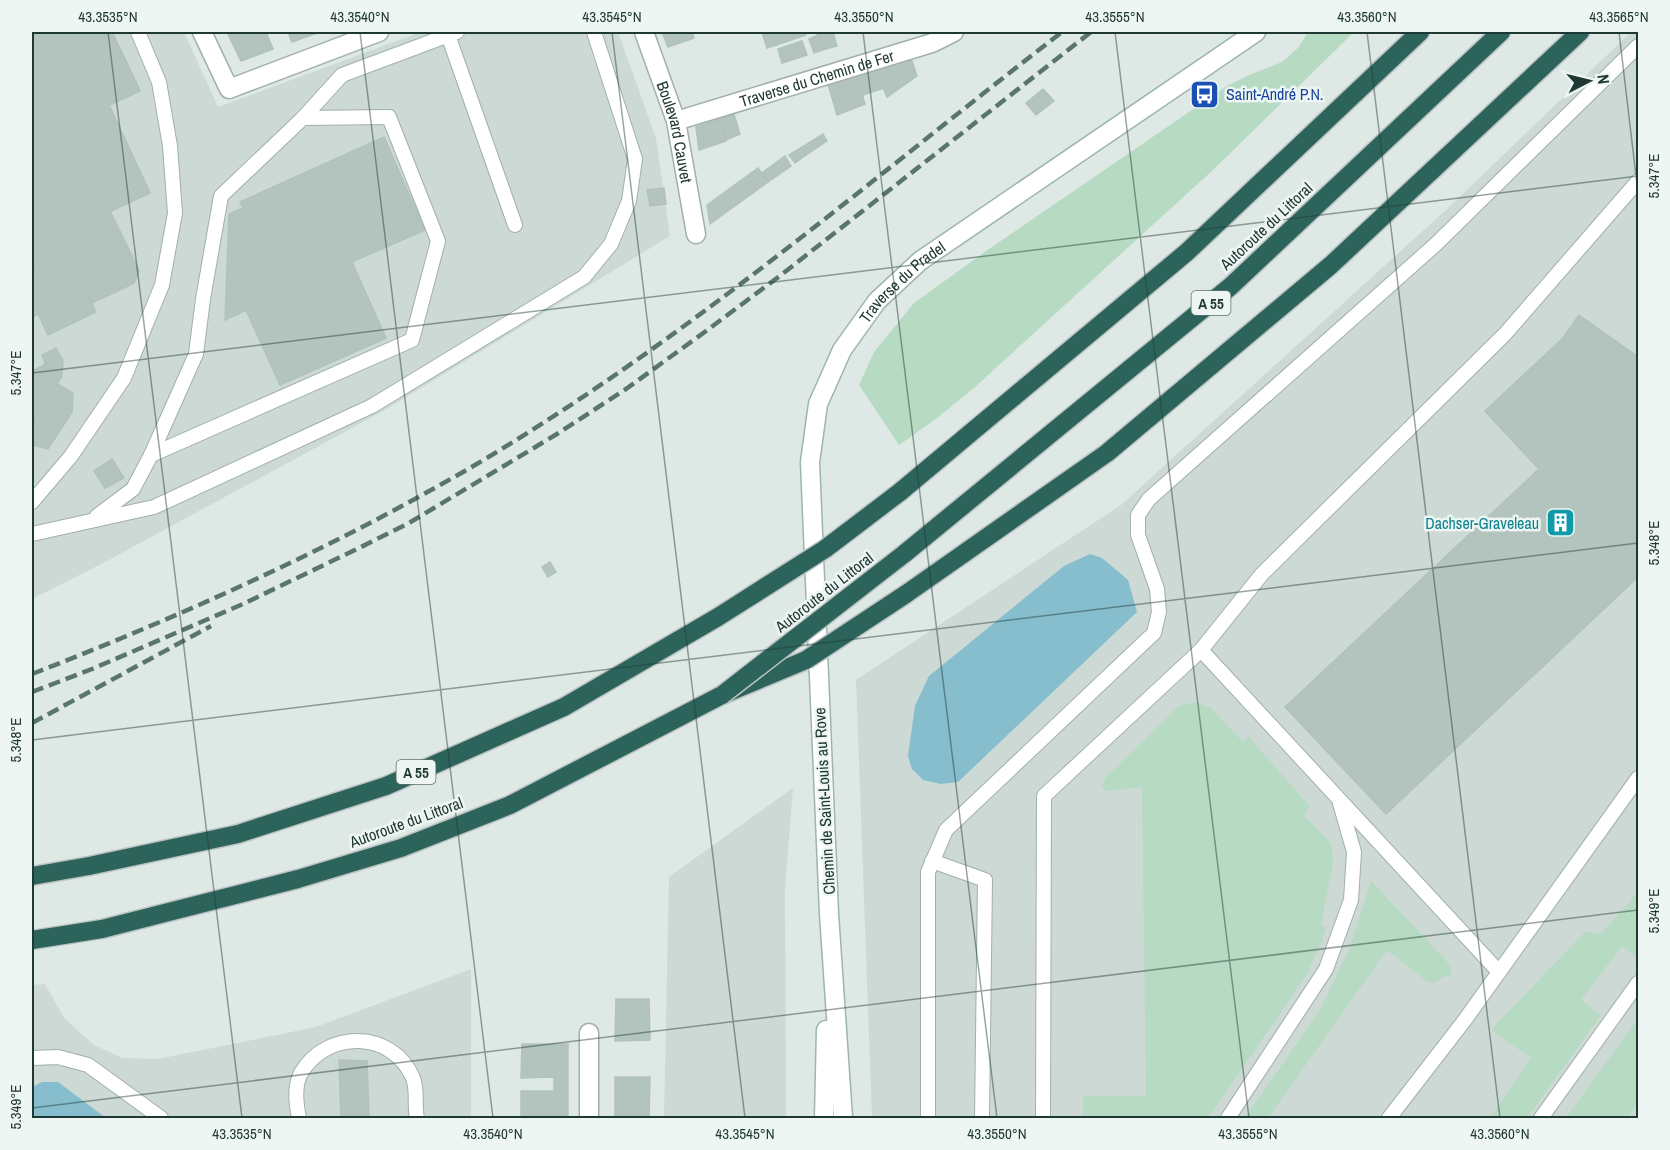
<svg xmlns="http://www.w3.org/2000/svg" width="1670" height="1150" font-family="'Archivo Narrow',sans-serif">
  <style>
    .built { fill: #ccd9d4 }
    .green { fill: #b7dac3 }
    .water { fill: #86bece }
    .building { fill: #b3c4be; stroke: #b1c2bc; stroke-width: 1.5 }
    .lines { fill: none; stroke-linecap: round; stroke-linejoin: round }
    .lane-casing { stroke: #a1b0ac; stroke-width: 16 }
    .street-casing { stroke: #a1b0ac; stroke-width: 21 }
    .secondary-casing { stroke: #9db5ae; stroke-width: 21 }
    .highway-casing { stroke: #bcc3c2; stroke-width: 21 }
    .lane { stroke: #fff; stroke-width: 14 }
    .street { stroke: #fff; stroke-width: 18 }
    .secondary { stroke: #fff; stroke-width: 18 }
    .highway { stroke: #2c645c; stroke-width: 18 }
    .rail { stroke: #5a746f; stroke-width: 4.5; stroke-dasharray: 12 6; stroke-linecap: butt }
    .highway-bridge-casing { stroke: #bcc3c2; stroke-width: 21; stroke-linecap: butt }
    .highway-bridge { stroke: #2c645c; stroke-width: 18 }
    .ticks { fill: none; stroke: #203833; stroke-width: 1.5; stroke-opacity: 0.45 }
    .labels { text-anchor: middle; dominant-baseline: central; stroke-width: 5; stroke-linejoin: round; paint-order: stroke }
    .shield { fill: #eef6f3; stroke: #5e716d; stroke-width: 1.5 }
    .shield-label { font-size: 15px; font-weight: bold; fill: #203833 }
    .street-label { font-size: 16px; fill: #203833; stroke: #eef6f3 }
    .transit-label { font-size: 16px; fill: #164399; stroke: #eef6f3; text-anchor: start }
    .culture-label { font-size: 16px; fill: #0d838f; stroke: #eef6f3; text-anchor: end }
    .neatline { fill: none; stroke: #203833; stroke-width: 2 }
    .ticks-label { font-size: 15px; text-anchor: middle; fill: #203833 }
  </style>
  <rect width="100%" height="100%" fill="#dee9e5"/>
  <!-- built -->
  <g class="built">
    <polygon points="32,32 184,32 218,107 421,32 618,32 656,138 670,236 385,410 107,561 32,599"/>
    <polygon points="1631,32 1638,32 1638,1118 872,1118 856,680 1121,505 1447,209"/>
    <polygon points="793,788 785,889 786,1118 664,1118 669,877"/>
    <polygon points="471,969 471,1118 32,1118 32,985 45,984 64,1018 94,1045 122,1058 158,1059 316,1027"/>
  </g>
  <!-- green -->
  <g class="green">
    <polygon points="1308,32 1354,32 1213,170 975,387 936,419 899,445 859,385 874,352 914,303 989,249 1227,86 1249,75 1282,62 1298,48"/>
    <polygon points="1196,702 1210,707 1243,742 1248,736 1310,807 1304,815 1331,844 1333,863 1321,925 1326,928 1320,946 1305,977 1208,1118 1083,1118 1083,1096 1146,1096 1142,787 1105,791 1102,785 1106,777 1179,706"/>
    <polygon points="1371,881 1445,959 1452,970 1449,977 1444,976 1435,983 1428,982 1387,950 1268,1118 1245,1118 1320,1010 1349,950"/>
    <polygon points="1638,892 1638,959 1622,946 1581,1000 1601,1015 1527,1118 1490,1118 1531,1058 1491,1030 1586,931 1601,934"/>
    <polygon points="1638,1019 1638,1103 1628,1118 1566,1118"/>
  </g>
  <!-- water -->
  <g class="water">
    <polygon points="1090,554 1102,558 1128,580 1137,612 958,782 941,784 923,780 912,769 908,756 915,706 929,676 1064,566"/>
    <polygon points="42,1082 58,1082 106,1118 32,1118 32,1087"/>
  </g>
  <!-- building -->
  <g class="building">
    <polygon points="32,32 75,32 150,193 32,248"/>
    <polygon points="75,32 112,32 136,82 106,96"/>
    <polygon points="227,32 266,32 273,49 241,61"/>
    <polygon points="288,32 320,32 292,42"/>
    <polygon points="662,32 692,32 694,38 668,47"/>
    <polygon points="762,32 771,32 776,45 767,48"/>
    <polygon points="771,32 805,32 806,35 776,45"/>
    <polygon points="817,32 833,32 837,46 822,50"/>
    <polygon points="818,35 822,50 814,53 809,39"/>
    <polygon points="802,41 807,55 782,63 778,49"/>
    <polygon points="911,58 917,76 887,97 876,69"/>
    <polygon points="876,69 884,88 863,95 856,74"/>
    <polygon points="856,74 865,104 837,115 828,84"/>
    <polygon points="136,82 140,91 110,105 106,96"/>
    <polygon points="1043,89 1054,101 1036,115 1026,103"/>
    <polygon points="734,114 740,134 726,140 720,119"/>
    <polygon points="720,119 726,141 699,150 696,127"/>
    <polygon points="823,134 827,141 806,155 802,147"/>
    <polygon points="384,137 425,230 352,262 386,338 280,385 246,310 225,320 229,214 243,208 240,202"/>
    <polygon points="802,147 806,155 795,163 789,155"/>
    <polygon points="785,156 791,166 768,182 762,173"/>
    <polygon points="758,168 768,182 710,224 707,205"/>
    <polygon points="664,188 666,204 650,206 647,190"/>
    <polygon points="110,211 138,268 111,281 116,292 92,303 87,293 77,297 51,239"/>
    <polygon points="51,239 58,253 32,266 32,248"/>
    <polygon points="58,253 77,295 32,317 32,266"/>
    <polygon points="138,268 139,271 134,283 116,292 111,281"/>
    <polygon points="87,293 96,312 48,335 38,314 77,295 77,297"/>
    <polygon points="1579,315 1638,357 1638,577 1386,814 1285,707 1539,469 1485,411 1563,338"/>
    <polygon points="56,348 63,361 62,376 57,384 48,363 45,364 42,355"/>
    <polygon points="48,363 57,384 32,421 32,371"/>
    <polygon points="57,384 73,393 72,412 48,449 32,445 32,421"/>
    <polygon points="112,459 124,478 105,488 94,471"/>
    <polygon points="550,562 556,572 548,577 542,567"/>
    <polygon points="616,999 649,999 650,1040 615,1041"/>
    <polygon points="522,1044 568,1044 568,1118 521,1118 521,1091 554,1091 554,1077 521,1078"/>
    <polygon points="339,1060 367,1061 369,1118 341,1118"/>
    <polygon points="615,1077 650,1077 649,1118 615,1118"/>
  </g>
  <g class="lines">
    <defs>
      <g id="lane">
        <polyline points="448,35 515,225"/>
        <polyline points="151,455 412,340 438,241 389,117 303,118"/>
        <polyline points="32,502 71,456 124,378 162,285 175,213 170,146 159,82 138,32"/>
        <polyline points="97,516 133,489 151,455 196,354 203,299 221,196 303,118 342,75 457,32"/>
        <polyline points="32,534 154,507 372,406 584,277 611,244 629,201 635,159 594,32"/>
        <polyline points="932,861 985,880 982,1118"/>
        <polyline points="1499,972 1201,650 1262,574 1505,334 1638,181"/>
        <polyline points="32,1058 58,1057 88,1065 161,1118"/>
        <path d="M299,1118c-3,-14 -5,-32 2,-45 25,-43 91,-44 112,5 5,13 1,27 4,40"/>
        <polyline points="928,1118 928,872 946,830 1154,633 1159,612 1157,589 1138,535 1138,515 1149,499 1435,245 1638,46"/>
        <polyline points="1043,1118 1044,796 1201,650"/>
        <polyline points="1228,1118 1326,969 1351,900 1354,852 1340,803"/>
        <polyline points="1389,1118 1464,1021 1638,778"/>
        <polyline points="1541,1118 1638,983"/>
      </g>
      <g id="street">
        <polyline points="202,32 229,89 379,32"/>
        <path id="s1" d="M644,32l32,89 20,113"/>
        <path id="s2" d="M676,121l256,-78 22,-11"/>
        <polyline points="589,1033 589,1118"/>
      </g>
      <g id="secondary">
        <polyline points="824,1118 826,1030"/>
        <path id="s3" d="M843,1118l-14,-204 -19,-452 8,-58 24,-54 35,-49 43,-40 336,-229"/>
      </g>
      <g id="highway">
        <polyline points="900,492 1187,252 1420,32"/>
        <polyline points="904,554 1231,286 1501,32"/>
        <polyline points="906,594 1107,453 1331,265 1580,32"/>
        <polyline points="32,876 89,866 238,834 386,786 564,707 718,617"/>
        <polyline points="32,940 102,929 298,879 401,848 510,805 722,695 806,660"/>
      </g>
    </defs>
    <!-- lane casing -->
    <use href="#lane" class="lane-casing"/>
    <!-- street casing -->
    <use href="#street" class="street-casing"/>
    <!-- secondary casing -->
    <use href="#secondary" class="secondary-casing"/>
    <!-- highway casing -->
    <use href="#highway" class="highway-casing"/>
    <!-- lane -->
    <use href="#lane" class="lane"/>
    <!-- street -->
    <use href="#street" class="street"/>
    <!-- secondary -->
    <use href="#secondary" class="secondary"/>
    <!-- highway -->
    <use href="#highway" class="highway"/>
    <!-- rail -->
    <g class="rail">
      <path d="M32,674c152,-59 301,-126 443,-209 210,-124 395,-285 587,-433"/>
      <polyline points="32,692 92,669 243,604 359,548 409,523 557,434 626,389 702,334 781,275 1091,32"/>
      <polyline points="32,723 211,626"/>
    </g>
    <defs>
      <g id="highway-bridge">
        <polyline points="718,617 825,549 900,492"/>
        <polyline points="806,660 906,594"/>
        <polyline points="722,695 904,554"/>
      </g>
    </defs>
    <!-- highway-bridge casing -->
    <use href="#highway-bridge" class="highway-bridge-casing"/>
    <!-- highway-bridge -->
    <use href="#highway-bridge" class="highway-bridge"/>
  </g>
  <!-- ticks -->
  <path class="ticks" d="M108,32l134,1086M360,32l133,1086M612,32l133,1086M863,32l134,1086M1115,32l134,1086M1367,32l133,1086M1619,32l19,161M32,373l1606,-197M32,740l1606,-197M32,1108l1606,-198"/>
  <!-- icons -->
  <defs>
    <symbol id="bus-square" viewBox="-11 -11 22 22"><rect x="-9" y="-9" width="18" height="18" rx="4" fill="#1a4fb4" stroke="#eef6f3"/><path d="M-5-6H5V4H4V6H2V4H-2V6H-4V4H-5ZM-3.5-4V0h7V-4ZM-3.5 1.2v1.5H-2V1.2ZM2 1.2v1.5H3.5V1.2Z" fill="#fff"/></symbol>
    <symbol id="building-square" viewBox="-11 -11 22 22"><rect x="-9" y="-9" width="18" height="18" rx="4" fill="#0f9aa8" stroke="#eef6f3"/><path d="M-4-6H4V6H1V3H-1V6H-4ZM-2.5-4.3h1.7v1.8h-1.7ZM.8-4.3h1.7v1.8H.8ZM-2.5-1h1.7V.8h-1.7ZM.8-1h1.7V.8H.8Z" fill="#fff"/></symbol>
  </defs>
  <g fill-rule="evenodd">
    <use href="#bus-square" x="1188" y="78" width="33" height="33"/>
    <use href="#building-square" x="1544" y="506" width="33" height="33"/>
  </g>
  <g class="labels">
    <!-- shield labels -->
    <g class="shield">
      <rect x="1191.5" y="291" width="39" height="24" rx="4.5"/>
      <rect x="396.5" y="760" width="39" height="24" rx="4.5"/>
    </g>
    <g class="shield-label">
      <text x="1211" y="303">A 55</text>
      <text x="416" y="772">A 55</text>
    </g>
    <!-- street labels -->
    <g class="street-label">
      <text stroke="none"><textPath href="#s2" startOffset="147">Traverse du Chemin de Fer</textPath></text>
      <text stroke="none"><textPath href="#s1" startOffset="105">Boulevard Cauvet</textPath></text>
      <text transform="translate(1266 226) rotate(-43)">Autoroute du Littoral</text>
      <text stroke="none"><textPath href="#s3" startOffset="866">Traverse du Pradel</textPath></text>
      <text transform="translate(824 592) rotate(-38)">Autoroute du Littoral</text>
      <text transform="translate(824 801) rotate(-93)">Chemin de Saint-Louis au Rove</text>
      <text transform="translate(406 822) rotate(-20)">Autoroute du Littoral</text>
    </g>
    <!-- transit labels -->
    <g class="transit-label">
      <text x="1226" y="94">Saint-André P.N.</text>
    </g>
    <!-- culture labels -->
    <g class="culture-label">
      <text x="1539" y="523">Dachser-Graveleau</text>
    </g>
  </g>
  <!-- border -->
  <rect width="1670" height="1150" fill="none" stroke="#eef6f3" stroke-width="66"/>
  <!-- north arrow -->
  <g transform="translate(1589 81) rotate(83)" stroke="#eef6f3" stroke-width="4.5" paint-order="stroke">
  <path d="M0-4.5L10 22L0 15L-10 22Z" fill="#203833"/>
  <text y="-9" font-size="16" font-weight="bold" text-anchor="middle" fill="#203833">N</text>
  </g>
  <rect x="33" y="33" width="1604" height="1084" class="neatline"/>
  <g class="ticks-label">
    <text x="108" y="22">43.3535°N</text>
    <text x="360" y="22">43.3540°N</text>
    <text x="612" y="22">43.3545°N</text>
    <text x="864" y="22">43.3550°N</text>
    <text x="1115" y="22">43.3555°N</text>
    <text x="1367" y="22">43.3560°N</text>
    <text x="1619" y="22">43.3565°N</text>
    <text transform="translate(1654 176) rotate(-90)" y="5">5.347°E</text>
    <text transform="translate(16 373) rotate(-90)" y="5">5.347°E</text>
    <text transform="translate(1654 543) rotate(-90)" y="5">5.348°E</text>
    <text transform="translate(16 740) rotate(-90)" y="5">5.348°E</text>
    <text transform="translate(1654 911) rotate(-90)" y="5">5.349°E</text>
    <text transform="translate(16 1107) rotate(-90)" y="5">5.349°E</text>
    <text x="242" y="1139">43.3535°N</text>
    <text x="493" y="1139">43.3540°N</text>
    <text x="745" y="1139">43.3545°N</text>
    <text x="997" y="1139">43.3550°N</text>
    <text x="1248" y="1139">43.3555°N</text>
    <text x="1500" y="1139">43.3560°N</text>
  </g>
</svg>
